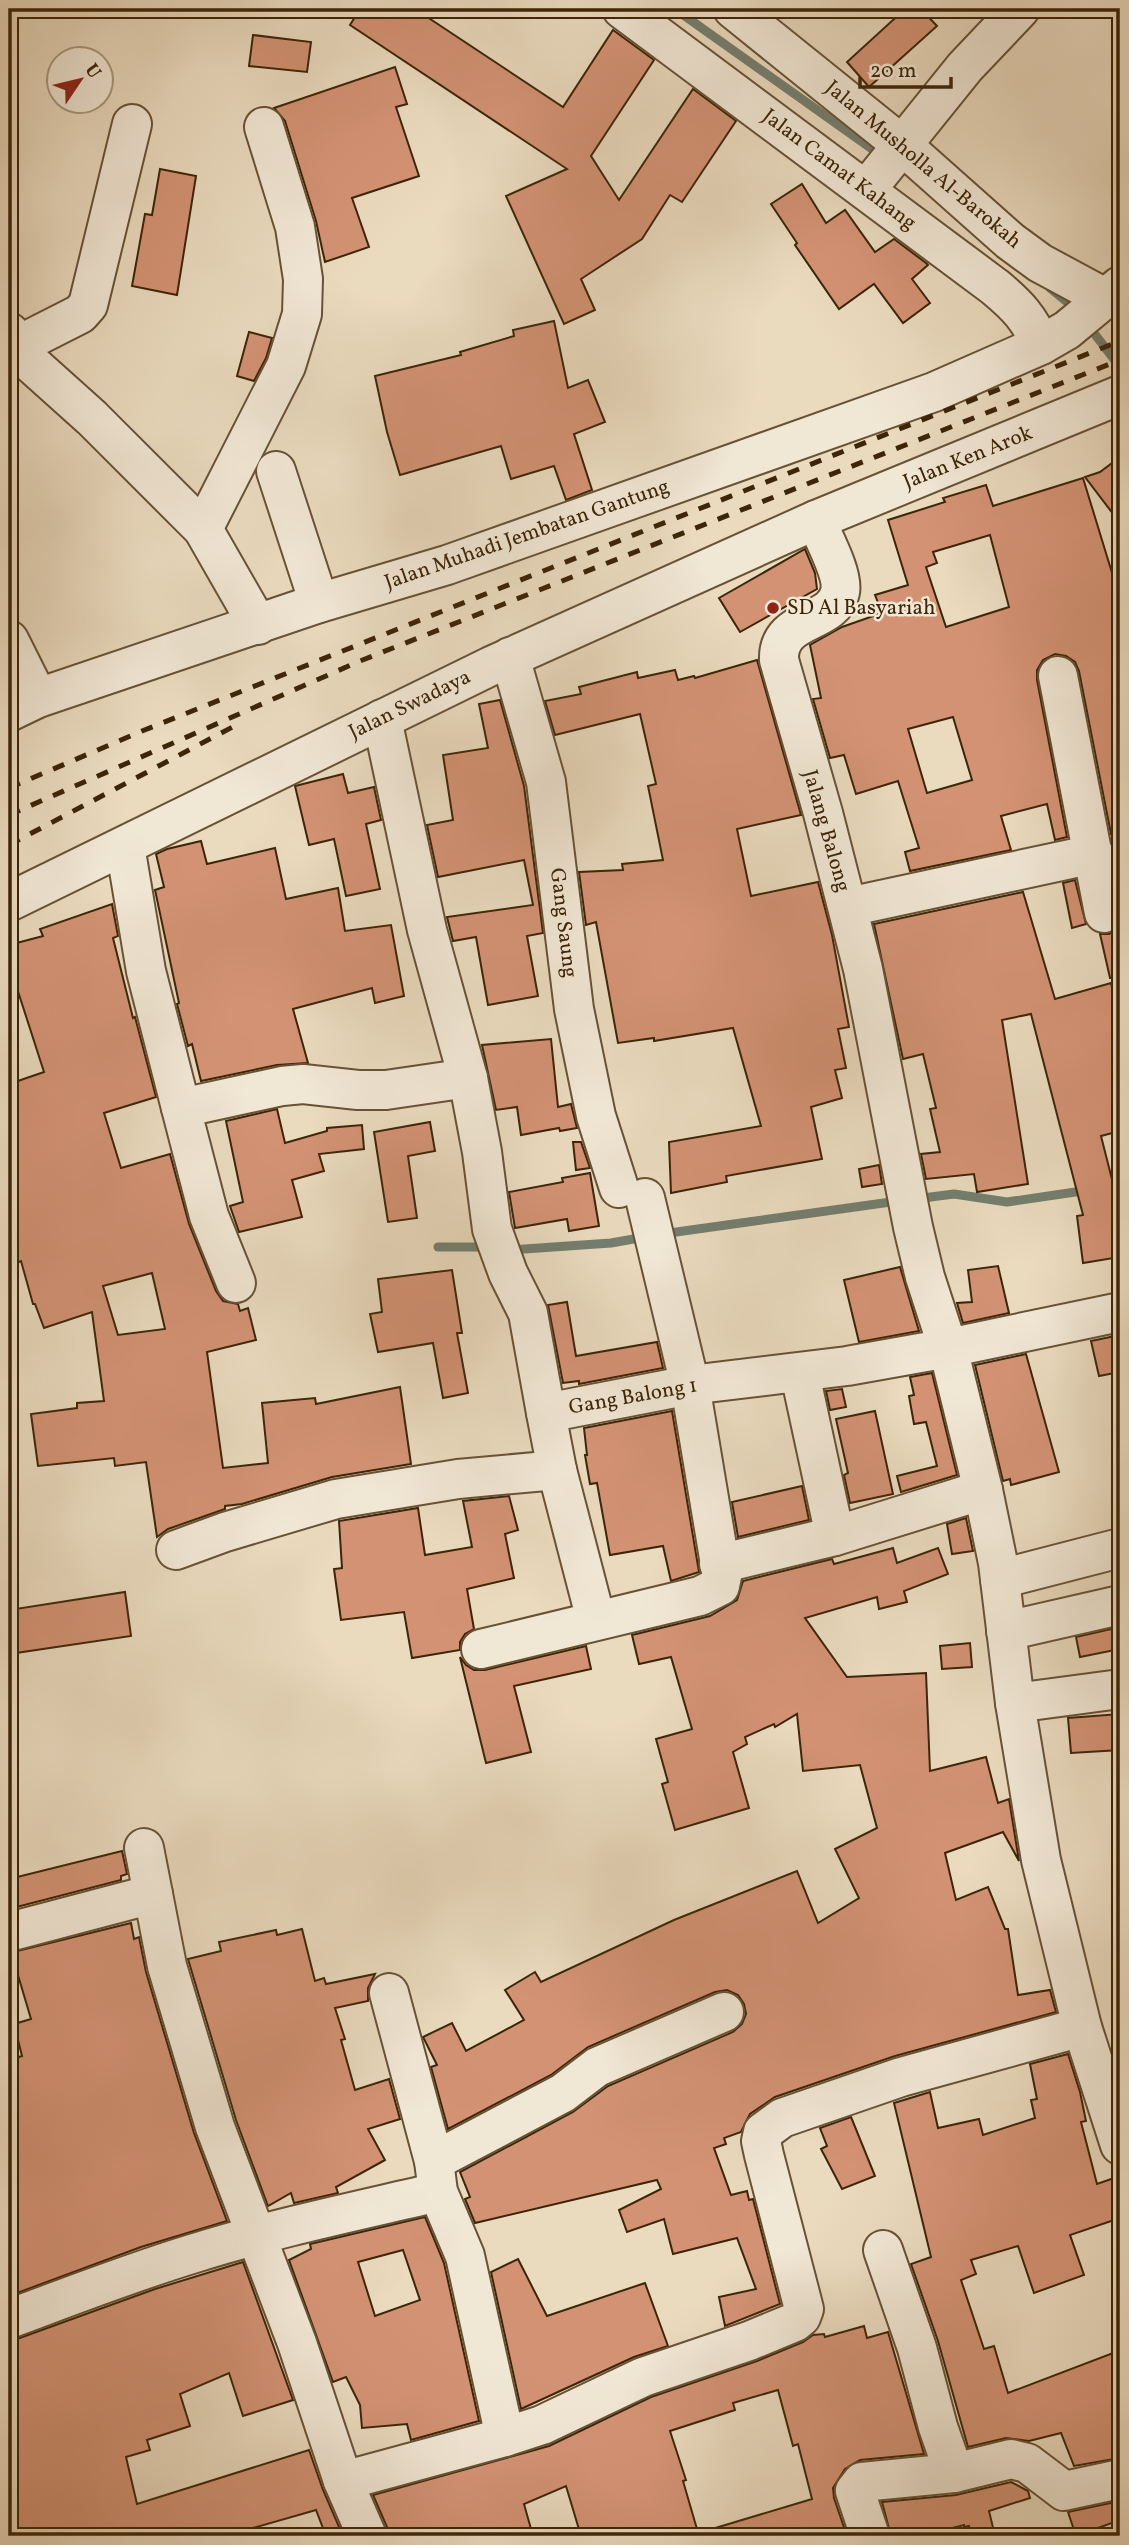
<svg xmlns="http://www.w3.org/2000/svg" width="1129" height="2545" font-family="Vollkorn,serif">
  <style>
    .lines { fill: none; stroke-linecap: round; stroke-linejoin: round }
    .stream { stroke: #747e6f; stroke-width: 9 }
    .building { fill: #d39274; stroke: #3d2508; stroke-width: 2; fill-rule: evenodd }
    .minor-casing { stroke: #685236; stroke-width: 42 }
    .minor { stroke: #f1e7d5; stroke-width: 38 }
    .rail { stroke: #3d2508; stroke-width: 5; stroke-dasharray: 12 12; stroke-linecap: butt }
    .poi-dot { fill: #8f2418; stroke: #f1e7d5; stroke-width: 2.5 }
    .labels { text-anchor: middle; dominant-baseline: central; stroke-width: 5; stroke-linejoin: round; paint-order: stroke }
    .street-label { font-size: 21px; fill: #3d2508; stroke: #f1e7d5 }
    .poi-label { font-size: 21px; fill: #3d2508; stroke: #f1e7d5; text-anchor: start }
  </style>
  <rect width="100%" height="100%" fill="#eadabe"/>
  <filter id="stains"><feTurbulence type="fractalNoise" baseFrequency=".00286" numOctaves="4"/><feColorMatrix values="0 0 0 0 .2 0 0 0 0 .09 0 0 0 0 .02 0 0 0 .5 -.17"/></filter>
  <radialGradient id="worn" r=".72"><stop offset=".6" stop-color="#630" stop-opacity="0"/><stop offset="1" stop-color="#630" stop-opacity=".3"/></radialGradient>
  <g class="lines">
    <!-- stream -->
    <g class="stream">
      <polyline points="675,9 882,156"/>
      <polyline points="1050,288 1077,310"/>
      <polyline points="1087,324 1120,367"/>
      <polyline points="915,1199 954,1194 1007,1202 1089,1190"/>
      <polyline points="662,1234 898,1201"/>
      <polyline points="438,1247 489,1247"/>
      <polyline points="510,1250 611,1243 645,1237"/>
    </g>
  </g>
  <!-- building -->
  <g class="building">
    <polygon points="360,9 415,9 563,107 613,30 654,60 591,156 619,200 693,89 736,121 682,202 670,195 642,239 581,279 595,310 564,324 506,196 567,169 350,25"/>
    <polygon points="905,9 921,9 937,26 869,87 847,62"/>
    <polygon points="253,35 311,42 307,72 249,66"/>
    <polygon points="395,67 407,104 396,107 419,176 352,198 369,247 325,262 316,221 285,121 274,108"/>
    <polygon points="160,169 196,176 177,295 132,286 145,214 152,215"/>
    <polygon points="802,184 826,223 845,210 875,252 894,239 926,263 928,265 912,279 930,303 903,323 874,284 839,309 795,245 797,243 771,204"/>
    <polygon points="554,321 568,388 588,380 605,422 574,434 592,490 566,500 554,466 511,479 501,446 400,475 387,432 375,376 461,355 460,352 514,336 513,330"/>
    <polygon points="249,332 272,338 266,358 254,381 237,376"/>
    <polygon points="1120,457 1120,523 1085,477 1100,472"/>
    <path d="M1083,478l37,121v233l-9,2 -32,-163 -4,-9 -9,-6 -11,-2 -12,6 -6,10v10l30,157 -12,3 -8,-36 -46,12 10,34 -101,21 -5,-19 14,-4 -21,-67 -42,13 -12,-39 -14,3 -17,-59 8,-1 -11,-53 32,-18 40,-14 -7,-18 33,-10 -20,-65 57,-18 -2,-4 43,-13 7,21zM990,535l19,72 -63,20 -20,-60 11,-4 -4,-11zM953,717l19,63 -45,13 -19,-64z"/>
    <polygon points="805,549 815,573 817,589 740,632 719,598"/>
    <polygon points="757,660 801,815 737,829 751,896 818,882 832,935 849,1027 838,1029 846,1068 835,1070 842,1098 811,1107 822,1159 726,1176 727,1182 671,1193 669,1142 761,1126 733,1028 654,1041 654,1038 618,1043 596,922 586,925 579,872 623,870 622,864 663,860 648,786 656,784 640,714 555,735 545,701 581,694 579,687 637,672 638,678 675,670 678,680 694,676 695,678"/>
    <polygon points="500,700 524,786 543,933 527,936 538,996 488,1005 476,937 453,941 447,917 533,905 524,860 438,877 427,825 453,820 443,755 488,748 479,704"/>
    <polygon points="343,774 348,793 374,787 381,820 366,824 380,889 346,896 334,839 309,845 295,786"/>
    <polygon points="201,841 207,864 275,848 286,899 338,888 345,931 391,925 404,996 375,1003 372,988 293,1009 308,1063 277,1065 201,1081 192,1044 188,1046 177,1004 179,1003 155,890 164,887 156,854 167,849"/>
    <polygon points="1075,880 1086,924 1072,928 1063,883"/>
    <polygon points="1023,892 1055,999 1111,983 1120,1021 1120,1131 1101,1136 1120,1211 1120,1257 1083,1263 1077,1216 1083,1215 1031,1014 1002,1020 1028,1184 977,1192 974,1174 926,1179 921,1154 940,1152 930,1109 936,1108 923,1054 903,1059 874,924"/>
    <path d="M112,904l6,32 -5,2 20,80 2,-1 21,80 -52,16 17,55 49,-14 19,70 27,67 7,10 15,3 2,7 8,-3 8,32 -49,12 16,116 45,-5 -6,-60 53,-5 1,6 84,-17 11,77 -79,13 -90,27 -17,2v3l-57,20 -11,8 -11,-75 -31,4 -1,-8 -76,8 -7,-52 46,-6v-5l27,-2 -12,-89 -48,16 -9,-24h-2l-12,-43 -12,5v-182l35,-12 -30,-93 -5,2v-36l34,-9 -3,-7zM152,1273l13,56 -47,6 -15,-49z"/>
    <polygon points="1120,927 1120,977 1110,978 1100,934 1109,934"/>
    <polygon points="551,1039 558,1107 571,1104 577,1128 560,1131 559,1128 521,1135 517,1107 496,1110 482,1045"/>
    <polygon points="277,1109 285,1143 327,1131 327,1128 362,1125 364,1149 319,1154 324,1171 292,1180 302,1217 239,1232 230,1206 243,1202 226,1121"/>
    <polygon points="430,1122 435,1151 408,1156 417,1218 388,1222 374,1132"/>
    <polygon points="573,1142 581,1142 590,1168 576,1170"/>
    <polygon points="879,1165 882,1184 862,1187 859,1169"/>
    <polygon points="590,1173 599,1226 569,1231 567,1219 515,1228 509,1192 563,1182 562,1178"/>
    <polygon points="998,1266 1009,1313 963,1323 957,1303 972,1302 968,1270"/>
    <polygon points="900,1267 919,1331 859,1342 844,1280"/>
    <polygon points="452,1270 462,1333 457,1333 468,1393 443,1398 433,1343 378,1352 370,1314 382,1312 378,1279"/>
    <polygon points="567,1302 576,1356 657,1342 663,1368 579,1384 579,1381 563,1383 548,1305"/>
    <polygon points="1120,1335 1120,1372 1099,1376 1091,1341"/>
    <polygon points="1026,1354 1059,1472 1011,1485 1010,1479 1003,1481 975,1365"/>
    <polygon points="932,1373 957,1475 901,1492 897,1476 937,1466 926,1422 914,1424 909,1396 914,1395 910,1377"/>
    <polygon points="842,1389 846,1407 830,1410 826,1391"/>
    <polygon points="672,1411 699,1572 671,1581 663,1546 610,1555 597,1483 590,1484 585,1455 587,1455 584,1428"/>
    <polygon points="875,1411 893,1494 850,1503 844,1475 848,1473 836,1419"/>
    <polygon points="802,1486 809,1520 738,1537 732,1502"/>
    <polygon points="509,1496 518,1530 505,1534 514,1578 467,1589 474,1629 465,1634 460,1642 460,1650 412,1658 404,1612 341,1620 334,1569 342,1568 339,1521 418,1508 425,1555 472,1547 463,1501"/>
    <polygon points="966,1518 973,1551 952,1554 947,1524"/>
    <polygon points="893,1548 897,1563 938,1548 948,1574 904,1591 907,1602 879,1609 877,1597 805,1618 847,1677 926,1673 930,1771 986,1757 998,1803 1009,1799 1019,1861 1003,1832 945,1853 956,1900 988,1887 1005,1929 1008,1929 1018,1995 1050,1990 1056,2012 895,2056 775,2097 750,2114 741,2132 724,2138 726,2144 714,2148 731,2195 747,2191 749,2200 753,2199 780,2304 725,2326 719,2297 756,2289 737,2238 673,2254 664,2219 627,2232 619,2210 661,2189 657,2180 475,2223 465,2199 470,2197 460,2172 573,2112 608,2086 733,2032 742,2024 746,2014 744,2004 738,1995 727,1990 715,1992 588,2047 551,2075 448,2129 431,2067 437,2065 423,2037 452,2023 466,2051 524,2020 505,1990 535,1972 541,1982 674,1920 797,1871 818,1923 859,1898 835,1849 877,1828 860,1765 803,1771 797,1714 775,1727 774,1724 745,1737 747,1744 733,1752 749,1808 675,1830 662,1784 668,1782 656,1739 692,1729 671,1657 639,1664 632,1635 710,1616 737,1600 743,1581 832,1559 834,1564"/>
    <polygon points="125,1592 131,1636 9,1654 9,1610"/>
    <polygon points="1120,1627 1120,1649 1080,1657 1076,1637"/>
    <polygon points="970,1643 972,1667 942,1669 940,1646"/>
    <polygon points="586,1646 591,1669 514,1686 531,1752 486,1763 460,1657 466,1665 474,1670 485,1670"/>
    <polygon points="1120,1714 1120,1750 1071,1753 1068,1718"/>
    <polygon points="122,1851 127,1874 121,1876 121,1880 9,1909 9,1879"/>
    <polygon points="131,1923 134,1939 139,1937 146,1972 194,2133 227,2221 141,2247 9,2296 9,2060 22,2056 14,2024 31,2019 15,1965 9,1967 9,1953"/>
    <polygon points="302,1929 315,1981 324,1978 326,1984 375,1974 368,1988 368,2001 335,2008 345,2039 341,2040 355,2090 389,2079 400,2119 368,2129 385,2160 336,2187 338,2193 294,2203 291,2193 268,2206 236,2120 188,1959 221,1951 219,1942 276,1930 277,1935"/>
    <polygon points="1068,2054 1080,2092 1086,2121 1081,2122 1097,2184 1120,2176 1120,2218 1070,2235 1084,2275 1034,2293 1018,2246 971,2260 976,2274 961,2280 984,2349 994,2346 1008,2393 1113,2353 1120,2371 1120,2397 1114,2399 1120,2420 1120,2458 1074,2466 1061,2433 1029,2441 1006,2438 968,2447 938,2341 911,2264 931,2257 894,2103 930,2092 938,2128 979,2119 983,2135 1035,2118 1031,2100 1037,2099 1030,2064"/>
    <polygon points="851,2117 875,2176 842,2189 821,2149 827,2146 820,2128"/>
    <path d="M425,2217l19,46 35,158 -68,19 -4,-16 -45,4 -2,-23 -14,-28 -13,5 -44,-122 22,-11 -1,-5zM403,2250l17,50 -45,16 -17,-54z"/>
    <polygon points="518,2259 547,2316 645,2283 668,2346 634,2357 521,2409 491,2272"/>
    <polygon points="243,2262 293,2400 243,2416 229,2373 180,2394 190,2426 147,2440 150,2450 126,2457 137,2504 309,2450 323,2490 343,2536 326,2536 316,2510 246,2530 247,2536 9,2536 9,2340 17,2339 155,2289"/>
    <polygon points="864,2326 867,2338 888,2332 924,2454 860,2460 845,2469 833,2488 834,2498 847,2536 713,2536 712,2529 812,2499 798,2444 793,2446 778,2390 733,2403 735,2410 670,2431 686,2480 683,2481 699,2536 581,2536 566,2486 524,2504 533,2536 388,2536 387,2527 373,2495 549,2446 651,2397 757,2361 803,2342 813,2335 824,2334 825,2337"/>
    <polygon points="1011,2482 1028,2491 1030,2498 989,2511 995,2536 972,2536 969,2526 964,2527 964,2525 921,2536 891,2536 882,2502 956,2495"/>
    <polygon points="1120,2501 1120,2520 1076,2536 1068,2512"/>
  </g>
  <g class="lines">
    <defs>
      <g id="minor">
        <path d="M622,9l373,278c23,19 34,31 46,58"/>
        <polyline points="733,9 902,145 1010,241 1040,263 1105,298"/>
        <polyline points="866,190 965,67 1020,9"/>
        <polyline points="9,332 14,348 92,418 203,529 258,625"/>
        <polyline points="9,350 80,314 88,305 132,124"/>
        <polyline points="276,471 319,603"/>
        <path d="M816,520c7,17 28,55 24,72 -6,33 -63,24 -61,68l44,153 40,156 50,258 12,50 23,71 35,142 15,73 17,140 26,157 41,167 38,118"/>
        <polyline points="203,529 286,366 302,314 303,279 295,227 264,127"/>
        <polyline points="9,640 38,698"/>
        <polyline points="510,657 546,782 574,1009 596,1116 619,1188"/>
        <polyline points="1058,676 1104,913"/>
        <polyline points="9,712 38,698 319,603 447,565 934,392 1041,345 1067,330 1120,286"/>
        <polyline points="382,719 427,930 468,1078 482,1152 492,1229 508,1273 528,1313 546,1413"/>
        <polyline points="125,846 146,971 181,1108"/>
        <polyline points="9,902 491,666 816,520 1120,395"/>
        <polyline points="848,907 1094,854"/>
        <polyline points="236,1283 209,1216 181,1108 282,1086 303,1084 358,1090 386,1090 468,1078"/>
        <polyline points="800,1374 835,1536"/>
        <polyline points="557,1470 596,1620"/>
        <polyline points="176,1550 225,1532 336,1499 458,1479 557,1470 546,1413 690,1385 847,1366 948,1348 1120,1312"/>
        <polyline points="719,1564 835,1536 983,1490"/>
        <polyline points="1000,1579 1120,1548"/>
        <polyline points="1006,1631 1120,1605"/>
        <polyline points="481,1649 700,1596 720,1586 722,1576 690,1385 645,1198"/>
        <polyline points="1015,1703 1120,1689"/>
        <polyline points="144,1848 167,1966 215,2127 297,2343 343,2481 367,2536"/>
        <polyline points="9,1932 153,1894"/>
        <polyline points="389,1993 434,2161 438,2192 465,2256 505,2437"/>
        <polyline points="434,2161 563,2093 597,2067 724,2012"/>
        <polyline points="883,2250 917,2348 938,2427 954,2473"/>
        <path d="M9,2319c62,-23 123,-47 186,-66 80,-25 162,-42 243,-61"/>
        <polyline points="343,2481 505,2437 542,2425 643,2377 749,2341 795,2322 801,2317 804,2309 764,2155 761,2141 763,2132 782,2118 901,2077 1082,2027"/>
        <polyline points="870,2536 855,2491 862,2482 954,2473 1011,2459 1027,2463 1064,2491 1120,2479"/>
      </g>
    </defs>
    <!-- minor casing -->
    <use href="#minor" class="minor-casing"/>
    <!-- minor -->
    <use href="#minor" class="minor"/>
    <!-- rail -->
    <g class="rail">
      <polyline points="9,788 142,731 1120,341"/>
      <polyline points="9,815 360,661 1120,360"/>
      <polyline points="9,845 242,722"/>
    </g>
  </g>
  <!-- markers -->
  <circle class="poi-dot" cx="773" cy="608" r="7"/>
  <g class="labels">
    <!-- street labels -->
    <g class="street-label">
      <text transform="translate(923 165) rotate(40)">Jalan Musholla Al-Barokah</text>
      <text transform="translate(839 170) rotate(37)">Jalan Camat Kahang</text>
      <text transform="translate(968 458) rotate(-22)">Jalan Ken Arok</text>
      <text transform="translate(527 535) rotate(-19)">Jalan Muhadi Jembatan Gantung</text>
      <text transform="translate(410 705) rotate(-26)">Jalan Swadaya</text>
      <text transform="translate(826 831) rotate(74)">Jalang Balong</text>
      <text transform="translate(563 923) rotate(83)">Gang Saung</text>
      <text transform="translate(633 1397) rotate(-10)">Gang Balong 1</text>
    </g>
    <!-- poi labels -->
    <g class="poi-label">
      <text x="787" y="608">SD Al Basyariah</text>
    </g>
  </g>
  <!-- margin -->
  <rect width="1129" height="2545" fill="none" stroke="#eadabe" stroke-width="35"/>
  <rect x="10" y="10" width="1108" height="2524" fill="none" stroke="#3d2508" stroke-width="3.5"/>
  <rect x="18" y="18" width="1094" height="2510" fill="none" stroke="#3d2508" stroke-width="2"/>
  <!-- north arrow -->
  <g transform="translate(80 80) rotate(55)"><circle r="33" fill="#f1e7d5" stroke="#a99983" stroke-width="2"/>
  <path d="M0-5L12 26L0 18L-12 26Z" fill="#8f2418"/>
  <text y="-10" font-size="19" font-weight="bold" text-anchor="middle" fill="#3d2508">U</text>
  </g>
  <!-- scale -->
  <path d="M860 77v10h91v-10" fill="none" stroke="#3d2508" stroke-width="3.5"/>
  <text x="870" y="77" font-size="21" fill="#3d2508" stroke="#f1e7d5" stroke-width="5" paint-order="stroke">20 m</text>
  <rect width="100%" height="100%" filter="url(#stains)"/>
  <rect width="100%" height="100%" fill="url(#worn)"/>
</svg>
